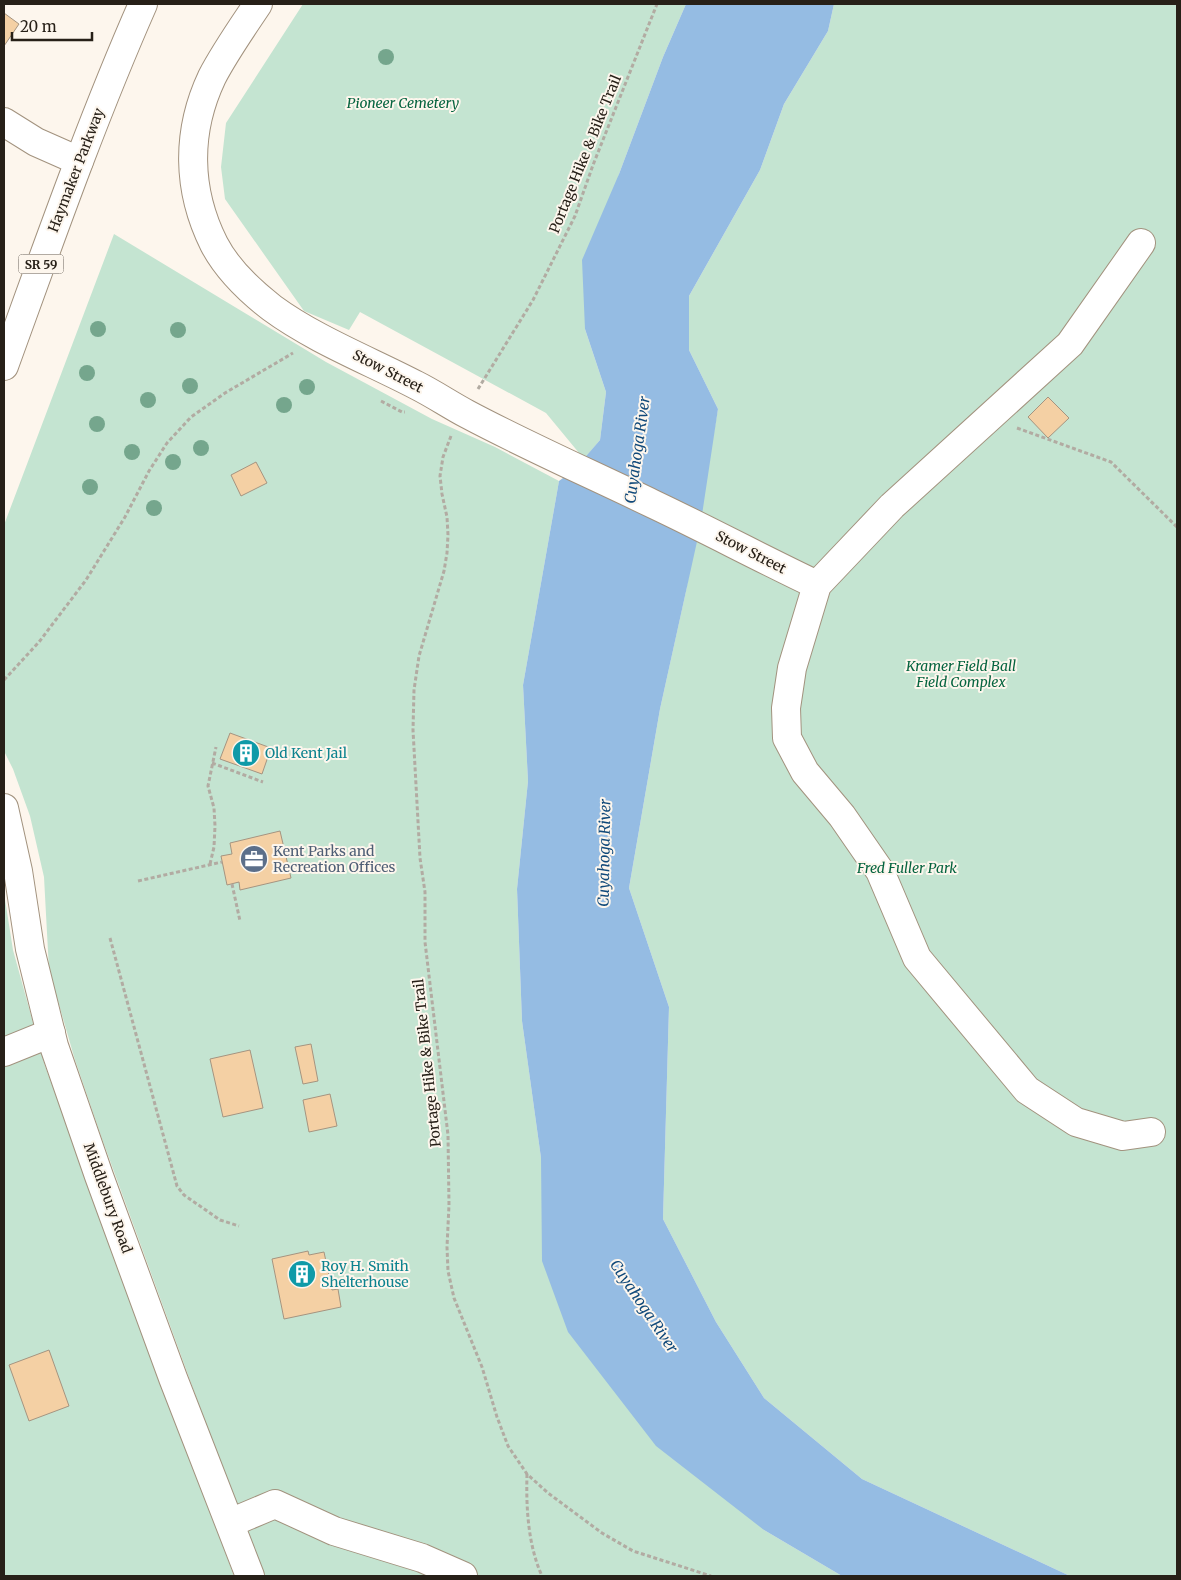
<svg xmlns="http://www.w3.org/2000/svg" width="1181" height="1580" font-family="Merriweather,serif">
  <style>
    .green { fill: #c4e4d1 }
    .water { fill: #95bce3 }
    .building { fill: #f4d0a4; stroke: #a59480 }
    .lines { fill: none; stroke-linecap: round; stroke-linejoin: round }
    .minor-casing { stroke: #a2927e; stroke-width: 30 }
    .major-casing { stroke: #a2927e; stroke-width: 30 }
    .path { stroke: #b2aba2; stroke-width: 3; stroke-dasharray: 4 2.5; stroke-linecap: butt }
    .minor { stroke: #fff; stroke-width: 28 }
    .major { stroke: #fff; stroke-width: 28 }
    .tree { fill: #75a68d }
    .labels { text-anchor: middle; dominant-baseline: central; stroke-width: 4; stroke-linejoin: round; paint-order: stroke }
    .shield { fill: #fdf6ed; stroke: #676058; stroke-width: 1 }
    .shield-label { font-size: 12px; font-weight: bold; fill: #272018 }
    .park-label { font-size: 14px; font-style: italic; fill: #05643f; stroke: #fdf6ed }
    .street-label { font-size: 14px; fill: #272018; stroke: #fdf6ed }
    .culture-label { font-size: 14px; fill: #0d838f; stroke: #fdf6ed; text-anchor: start }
    .service-label { font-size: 14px; fill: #4e5e75; stroke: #fdf6ed; text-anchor: start }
    .water-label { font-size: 15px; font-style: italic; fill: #10497a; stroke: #fdf6ed }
  </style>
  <rect width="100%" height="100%" fill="#fdf6ed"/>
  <!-- green -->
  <g class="green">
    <polygon points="303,4 686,4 663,57 619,174 585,329 606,392 600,440 584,459 546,413 360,312 349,330 304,311 225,199 221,167 226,123"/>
    <polygon points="834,4 1177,4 1177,1576 1070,1576 862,1479 764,1398 716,1322 663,1219 669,1007 629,888 660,709 686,591 718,409 689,350 689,296 760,170 784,104 828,31"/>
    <polygon points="114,234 326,362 432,419 495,447 559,481 523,685 528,781 517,889 522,1021 541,1158 764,1530 842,1576 265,1576 226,1479 101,1136 75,1060 49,970 44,877 30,816 13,769 4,751 4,525"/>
    <polygon points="4,893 13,950 45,1066 234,1576 4,1576"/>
  </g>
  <!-- water -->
  <polygon class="water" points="686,4 834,4 828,31 784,104 760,170 689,296 689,350 718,409 700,528 660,709 629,888 669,1007 663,1219 716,1322 764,1398 862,1479 1070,1576 842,1576 764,1530 656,1446 568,1332 542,1261 541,1158 522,1021 517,889 528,781 523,685 559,481 575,469 600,440 606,392 585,329 582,260 619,174 663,57"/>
  <!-- building -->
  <g class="building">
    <polygon points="4,13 19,24 4,46"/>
    <polygon points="1048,397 1069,418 1048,438 1028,417"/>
    <polygon points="256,462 267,483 241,496 231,475"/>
    <polygon points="230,733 271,748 262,774 220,759"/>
    <polygon points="280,831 291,878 240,890 239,882 227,885 221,856 232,854 230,843"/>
    <polygon points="311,1044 318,1081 303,1084 295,1047"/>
    <polygon points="250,1050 263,1108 223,1117 210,1059"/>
    <polygon points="330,1094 337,1126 309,1132 303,1100"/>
    <polygon points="308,1251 309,1255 324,1252 332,1290 338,1289 341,1307 284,1319 272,1259"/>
    <polygon points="49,1350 69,1406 29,1421 9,1365"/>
  </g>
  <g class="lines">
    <defs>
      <g id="minor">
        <path d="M258,4c-16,24 -33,48 -46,73 -26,55 -25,113 2,167 13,25 36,47 58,64 42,31 98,53 144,77 18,9 34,20 51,29 60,32 124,60 186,90 55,26 109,55 164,81"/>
        <polyline points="4,122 36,142 79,161"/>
        <polyline points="1141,243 1070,344 892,506 817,585 792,668 786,708 787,738 805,772 842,816 880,871 917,958 1027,1090 1076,1122 1123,1136 1151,1132"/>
        <polyline points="4,808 18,871 30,949 54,1046 99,1176 173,1378 250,1576"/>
        <polyline points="4,1052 51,1033"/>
        <polyline points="230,1523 275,1504 334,1531 422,1558 463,1576"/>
      </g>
      <path id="major" d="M4,366c44,-121 87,-244 139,-362"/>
    </defs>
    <!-- minor casing -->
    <use href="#minor" class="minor-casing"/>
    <!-- major casing -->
    <use href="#major" class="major-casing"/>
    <!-- path -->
    <g class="path">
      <polyline points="478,389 533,300 575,216 593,165 657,4"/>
      <polyline points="381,401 402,412 405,412"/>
      <polyline points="1017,428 1111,462 1177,527"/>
      <polyline points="451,436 443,457 440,476 442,494 447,517 448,535 447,553 444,571 419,656 414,690 413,730 420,858 425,892 425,942 448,1135 449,1205 447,1247 448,1271 454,1298 482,1367 497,1417 508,1446 527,1474 548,1493 602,1533 633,1551 711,1576"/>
      <polyline points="4,680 39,642 86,580 125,517 149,471 167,443 191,417 225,393 293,353"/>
      <polyline points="212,763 263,782"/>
      <polyline points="210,864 214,847 215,826 214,808 208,786 216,747"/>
      <polyline points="138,881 222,862"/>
      <polyline points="232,884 240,921"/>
      <polyline points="110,938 177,1186 184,1195 220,1220 239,1226"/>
      <path d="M527,1474c-1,34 1,71 15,102"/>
    </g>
    <!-- minor -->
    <use href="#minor" class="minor"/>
    <!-- major -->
    <use href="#major" class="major"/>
  </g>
  <!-- trees -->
  <g class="tree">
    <circle cx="386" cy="57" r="8"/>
    <circle cx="98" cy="329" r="8"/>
    <circle cx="178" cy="330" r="8"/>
    <circle cx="87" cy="373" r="8"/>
    <circle cx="190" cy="386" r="8"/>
    <circle cx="307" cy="387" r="8"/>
    <circle cx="148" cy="400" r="8"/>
    <circle cx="284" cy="405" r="8"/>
    <circle cx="97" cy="424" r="8"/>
    <circle cx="201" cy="448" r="8"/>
    <circle cx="132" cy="452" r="8"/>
    <circle cx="173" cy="462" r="8"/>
    <circle cx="90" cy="487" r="8"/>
    <circle cx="154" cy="508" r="8"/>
  </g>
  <!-- icons -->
  <defs>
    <symbol id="building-disc" viewBox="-11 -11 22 22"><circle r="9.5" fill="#0f9aa8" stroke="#fdf6ed"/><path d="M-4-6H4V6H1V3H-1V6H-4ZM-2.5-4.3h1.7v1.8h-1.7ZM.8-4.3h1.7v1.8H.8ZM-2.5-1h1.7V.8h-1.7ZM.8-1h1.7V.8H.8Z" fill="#fff"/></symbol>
    <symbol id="office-disc" viewBox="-11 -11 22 22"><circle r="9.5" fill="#5c6f8a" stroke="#fdf6ed"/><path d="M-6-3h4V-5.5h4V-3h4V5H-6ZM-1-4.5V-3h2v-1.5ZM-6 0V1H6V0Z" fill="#fff"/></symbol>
  </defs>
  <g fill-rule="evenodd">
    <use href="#building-disc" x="230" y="737" width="32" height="32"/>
    <use href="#office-disc" x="238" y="843" width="32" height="32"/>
    <use href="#building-disc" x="286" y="1258" width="32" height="32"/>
  </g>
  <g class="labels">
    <!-- shield labels -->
    <rect class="shield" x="18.5" y="254.5" width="45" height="19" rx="4"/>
    <g class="shield-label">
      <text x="41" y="264">SR 59</text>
    </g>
    <!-- park labels -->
    <g class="park-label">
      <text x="403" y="103">Pioneer Cemetery</text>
      <text x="961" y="666">Kramer Field Ball<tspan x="961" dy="16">Field Complex</tspan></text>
      <text x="907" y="868">Fred Fuller Park</text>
    </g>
    <!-- street labels -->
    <g class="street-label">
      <text transform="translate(585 154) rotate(-68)">Portage Hike &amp; Bike Trail</text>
      <text transform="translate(76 170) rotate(-69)">Haymaker Parkway</text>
      <text transform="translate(388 371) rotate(27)">Stow Street</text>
      <text transform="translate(751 552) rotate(27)">Stow Street</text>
      <text transform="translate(427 1063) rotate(-96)">Portage Hike &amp; Bike Trail</text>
      <text transform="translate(108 1198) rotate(70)">Middlebury Road</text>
    </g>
    <!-- culture labels -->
    <g class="culture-label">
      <text x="265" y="753">Old Kent Jail</text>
      <text x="321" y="1266">Roy H. Smith<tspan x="321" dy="16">Shelterhouse</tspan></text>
    </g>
    <!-- service labels -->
    <g class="service-label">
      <text x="273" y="851">Kent Parks and<tspan x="273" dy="16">Recreation Offices</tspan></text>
    </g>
    <!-- water labels -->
    <g class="water-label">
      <text transform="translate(637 450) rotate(-82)">Cuyahoga River</text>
      <text transform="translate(604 853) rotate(-89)">Cuyahoga River</text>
      <text transform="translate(644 1306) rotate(56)">Cuyahoga River</text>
    </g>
  </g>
  <!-- border -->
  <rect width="1181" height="1580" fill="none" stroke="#272018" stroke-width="10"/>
  <!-- scale -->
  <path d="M12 32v8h80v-8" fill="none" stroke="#272018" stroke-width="2.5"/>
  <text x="20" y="32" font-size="15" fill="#272018" stroke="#fdf6ed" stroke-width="4" paint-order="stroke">20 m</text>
</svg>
